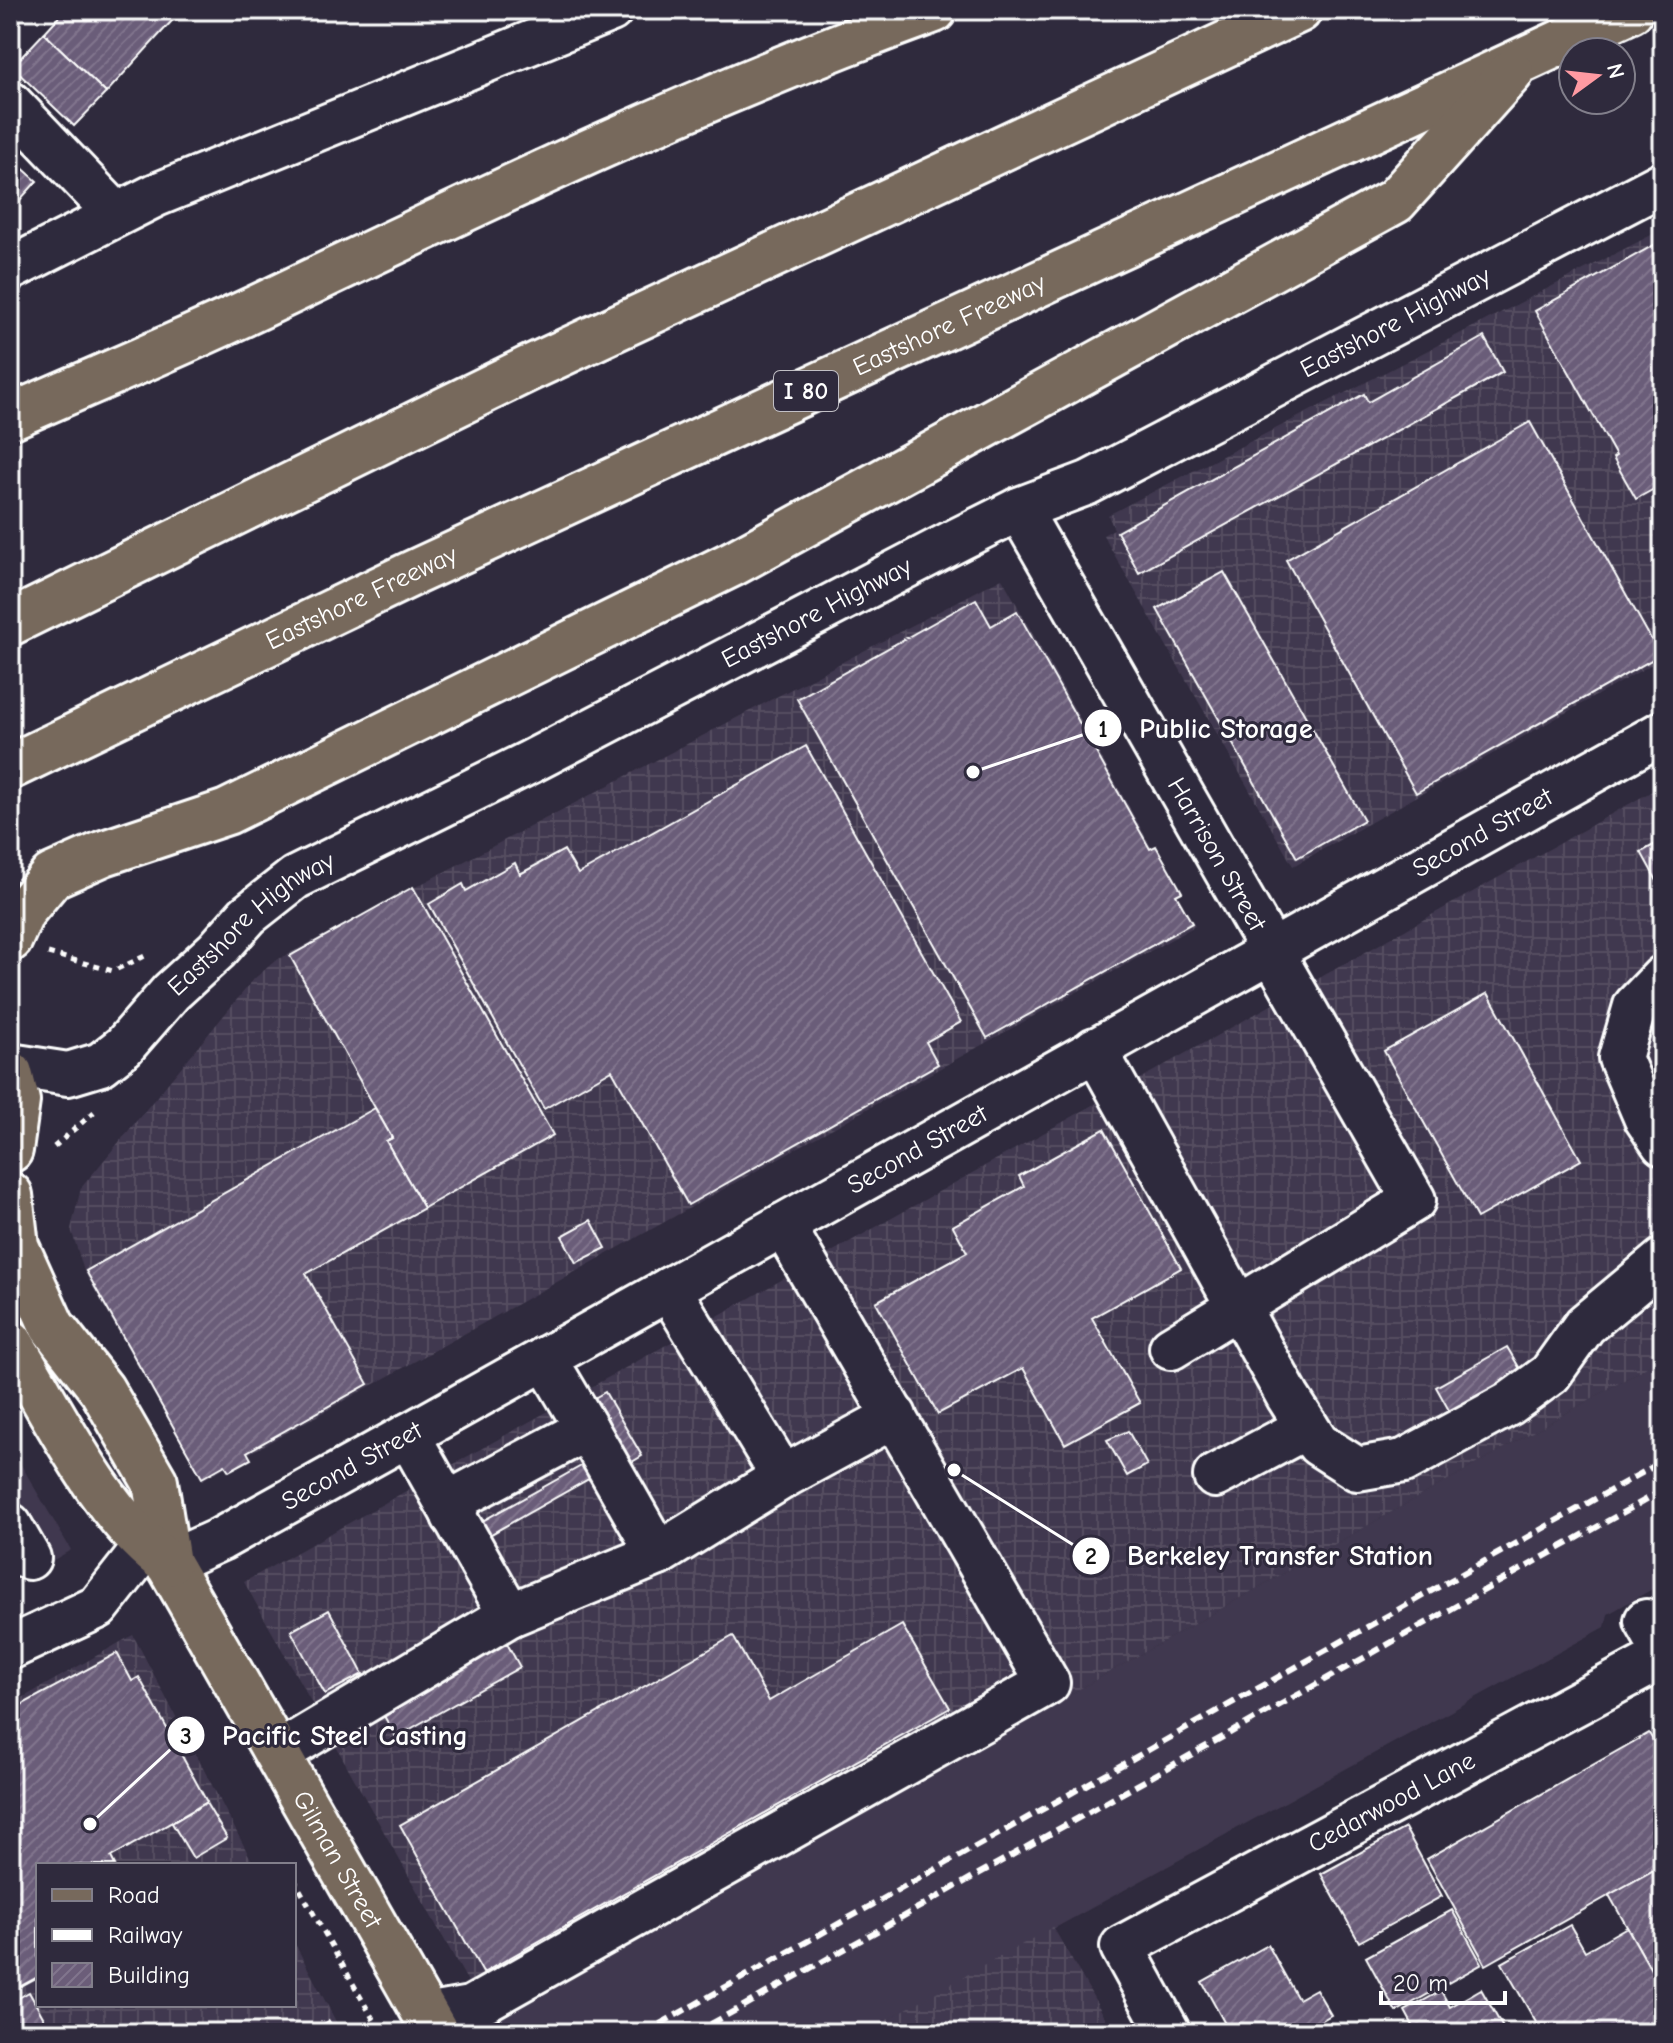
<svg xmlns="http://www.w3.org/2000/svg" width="1673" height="2043" font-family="'Comic Neue',sans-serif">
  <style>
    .built { fill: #41394f }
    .industrial { fill: url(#industrial-grid) }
    .building { fill: url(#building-hatch); stroke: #fff; stroke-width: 2 }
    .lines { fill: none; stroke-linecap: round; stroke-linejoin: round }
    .minor-casing { stroke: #fff; stroke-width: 48 }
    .major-casing { stroke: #fff; stroke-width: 50 }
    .highway-casing { stroke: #fff; stroke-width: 50 }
    .path { stroke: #fff; stroke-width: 5; stroke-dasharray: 6 6; stroke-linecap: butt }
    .minor { stroke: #2f2a3d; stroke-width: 42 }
    .major { stroke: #77695c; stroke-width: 44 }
    .highway { stroke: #77695c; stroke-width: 44 }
    .rail { stroke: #fff; stroke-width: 6; stroke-dasharray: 12 6; stroke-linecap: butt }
    .labels { text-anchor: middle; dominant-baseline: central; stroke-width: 6; stroke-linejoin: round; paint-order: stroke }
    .shield { fill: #2f2a3d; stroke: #c1bfc5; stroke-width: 2 }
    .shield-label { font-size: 24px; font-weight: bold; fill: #fff }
    .street-label { font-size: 26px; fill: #fff; stroke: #2f2a3d }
    .leader { fill: none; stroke: #fff; stroke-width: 3 }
    .callout-dot { fill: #fff; stroke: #2f2a3d; stroke-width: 3 }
    .mark-label { font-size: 24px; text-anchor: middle; font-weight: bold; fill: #111 }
    .callout-label { font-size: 28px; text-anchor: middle; font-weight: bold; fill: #fff; stroke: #2f2a3d; stroke-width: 6; stroke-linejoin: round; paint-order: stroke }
  </style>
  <defs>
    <pattern id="industrial-grid" width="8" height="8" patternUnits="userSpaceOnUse" patternTransform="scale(2)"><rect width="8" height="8" fill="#41394f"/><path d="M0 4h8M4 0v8" fill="none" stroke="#544d61"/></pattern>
    <pattern id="building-hatch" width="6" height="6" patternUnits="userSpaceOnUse" patternTransform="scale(2)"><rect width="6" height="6" fill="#6b5d79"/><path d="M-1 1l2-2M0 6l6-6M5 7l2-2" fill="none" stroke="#81758d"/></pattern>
  </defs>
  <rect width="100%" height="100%" fill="#2f2a3d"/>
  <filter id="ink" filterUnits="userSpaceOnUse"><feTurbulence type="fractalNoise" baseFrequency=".0125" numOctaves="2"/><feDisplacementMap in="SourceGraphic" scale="16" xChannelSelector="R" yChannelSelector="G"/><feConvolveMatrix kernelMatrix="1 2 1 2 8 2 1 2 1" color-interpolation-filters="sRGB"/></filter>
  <g filter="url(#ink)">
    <!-- built -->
    <g class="built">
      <polygon points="1663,1358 1663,1583 1608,1614 1605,1627 863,2033 497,2033 491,2023"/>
      <polygon points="10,1446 71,1550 10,1585"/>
    </g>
    <!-- industrial -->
    <g class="industrial">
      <polygon points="1663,229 1663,658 1293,866 1103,535 1114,529 1108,515"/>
      <polygon points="1002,578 1195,926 202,1480 84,1271 71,1229 81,1188 254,979 275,961"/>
      <polygon points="1663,785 1663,1358 491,2023 244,1582"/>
      <polygon points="133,1635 254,1865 38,1865 38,2005 294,2005 294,1942 342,2033 10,2033 10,1705"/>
      <polygon points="1053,1927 1114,2033 863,2033"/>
    </g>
    <!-- building -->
    <g class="building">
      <polygon points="65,10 182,10 106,93 44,33"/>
      <polygon points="44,33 106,93 74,126 12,67"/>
      <polygon points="10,157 37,181 10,211"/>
      <polygon points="1663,240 1663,484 1636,499 1613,458 1616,456 1535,311"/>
      <polygon points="1484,337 1503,372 1139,573 1117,532 1364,394 1368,402"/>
      <polygon points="1530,422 1660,655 1416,793 1286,560"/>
      <polygon points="1224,572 1364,820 1297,858 1157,609"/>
      <polygon points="976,599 991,626 1017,611 1150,849 1156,846 1182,892 1176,895 1192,923 987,1038 797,699"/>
      <polygon points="806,746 961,1022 926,1042 938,1064 688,1205 612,1070 544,1109 429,904 463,884 466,891 515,863 520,874 564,850 578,874"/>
      <polygon points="1663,840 1663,892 1641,852"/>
      <polygon points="413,887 553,1135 424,1208 386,1141 392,1138 290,956"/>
      <polygon points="1488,993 1581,1160 1477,1218 1384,1051"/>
      <polygon points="375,1108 392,1138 386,1141 424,1208 306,1274 368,1384 247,1452 251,1459 229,1471 225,1465 202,1478 86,1271"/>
      <polygon points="1104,1129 1181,1268 1092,1318 1140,1403 1065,1444 1023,1368 938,1414 876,1302 967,1252 953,1226 1024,1186 1019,1176"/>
      <polygon points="591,1220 606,1248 576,1263 562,1236"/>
      <polygon points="1507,1347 1523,1374 1451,1414 1436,1387"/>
      <polygon points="605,1392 642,1456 627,1465 589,1401"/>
      <polygon points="1128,1431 1147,1465 1127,1476 1107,1440"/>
      <polygon points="592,1460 599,1473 477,1542 470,1528"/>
      <polygon points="329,1610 363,1674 325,1694 291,1631"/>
      <polygon points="902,1625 950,1708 483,1973 400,1825 733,1636 769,1701"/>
      <polygon points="504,1638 520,1667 396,1737 380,1709"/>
      <polygon points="117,1653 132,1681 139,1677 207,1802 111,1857 115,1865 38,1865 38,1977 10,1992 10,1711"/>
      <polygon points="1649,1733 1663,1758 1663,1865 1486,1965 1427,1859"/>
      <polygon points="206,1803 227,1838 193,1858 172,1823"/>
      <polygon points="1405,1828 1442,1896 1359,1942 1321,1874"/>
      <polygon points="1663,1865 1663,1991 1609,1895"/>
      <polygon points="1452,1910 1482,1964 1396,2012 1366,1957"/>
      <polygon points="1570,1925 1585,1951 1627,1927 1663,1991 1663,2033 1542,2033 1502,1963"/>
      <polygon points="1268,1945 1298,1999 1316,1989 1331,2015 1300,2033 1230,2033 1202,1982"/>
      <polygon points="1481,1989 1506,2033 1417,2033 1405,2011 1441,1991 1450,2007"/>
      <polygon points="29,1992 52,2033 10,2033 10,2003"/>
      <polygon points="329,2021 336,2033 309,2033"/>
    </g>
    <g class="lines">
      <defs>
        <g id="minor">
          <polyline points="10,103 116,214"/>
          <polyline points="10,269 156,195 611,10"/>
          <path id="s1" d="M1019,509l395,691 -243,148"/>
          <polyline points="1663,977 1635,1006 1620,1058 1646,1119 1663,1144"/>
          <polyline points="1095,1049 1288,1397 1318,1444 1357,1469 1404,1461 1509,1404 1550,1374 1585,1325 1663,1260"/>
          <path id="s2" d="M10,1065l58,9 33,-10 23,-18 47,-54 46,-42 31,-35 47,-37 235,-116 429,-223 60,-30 69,-26 575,-300"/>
          <polyline points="669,1289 783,1477 895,1416"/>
          <polyline points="587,1429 658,1554 783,1477"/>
          <polyline points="1215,1476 1307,1427"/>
          <polyline points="453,1516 461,1496 587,1429 545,1358"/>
          <polyline points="10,1525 29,1558"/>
          <path id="s3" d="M168,1563l53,-24 207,-115 1235,-692"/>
          <polyline points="510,1615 658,1554"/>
          <polyline points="1646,1621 1663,1651"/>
          <polyline points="10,1648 98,1607 145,1547"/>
          <polyline points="277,1754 510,1615 408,1435"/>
          <polyline points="426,2016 471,2008 1048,1683 783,1225"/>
          <path id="s4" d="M1169,2033l-47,-86 541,-290"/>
        </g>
        <g id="major">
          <polyline points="10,1073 17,1101 10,1150"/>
          <path id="s5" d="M10,1195l6,51 36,80 50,64 53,92 13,81 268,470"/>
          <path d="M10,1342c43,69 92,175 158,221"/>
        </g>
        <g id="highway">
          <path d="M10,417c89,-39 178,-76 265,-118 217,-104 433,-207 659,-289"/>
          <polyline points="10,623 528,369 1299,10"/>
          <path id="s6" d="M10,767l403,-194 1218,-563"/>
          <polyline points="10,939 22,912 52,876 104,853 227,812 732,564 1395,201 1511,72"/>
        </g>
      </defs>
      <!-- minor casing -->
      <use href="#minor" class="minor-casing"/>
      <!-- major casing -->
      <use href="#major" class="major-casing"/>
      <!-- highway casing -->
      <use href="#highway" class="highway-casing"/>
      <!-- path -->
      <g class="path">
        <polyline points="48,953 113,971 145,956"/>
        <polyline points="54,1147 94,1112"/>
        <polyline points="294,1879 381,2033"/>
      </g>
      <!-- minor -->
      <use href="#minor" class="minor"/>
      <!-- major -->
      <use href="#major" class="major"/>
      <!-- highway -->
      <use href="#highway" class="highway"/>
      <!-- rail -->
      <g class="rail">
        <polyline points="644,2033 1663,1461"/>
        <polyline points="695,2033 1663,1490"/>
      </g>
    </g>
  </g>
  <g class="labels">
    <!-- shield labels -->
    <rect class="shield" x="774" y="371" width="64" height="40" rx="6"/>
    <g class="shield-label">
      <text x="806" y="391">I 80</text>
    </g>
    <!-- street labels -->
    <g class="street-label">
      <text stroke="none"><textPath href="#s2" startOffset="1596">Eastshore Highway</textPath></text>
      <text stroke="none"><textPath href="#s6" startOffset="1038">Eastshore Freeway</textPath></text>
      <text stroke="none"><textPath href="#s6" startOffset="390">Eastshore Freeway</textPath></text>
      <text stroke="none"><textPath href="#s2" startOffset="948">Eastshore Highway</textPath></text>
      <text stroke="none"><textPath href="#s3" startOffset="1504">Second Street</textPath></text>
      <text stroke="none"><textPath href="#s1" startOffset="398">Harrison Street</textPath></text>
      <text stroke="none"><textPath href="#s2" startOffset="300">Eastshore Highway</textPath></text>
      <text stroke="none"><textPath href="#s3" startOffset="856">Second Street</textPath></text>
      <text stroke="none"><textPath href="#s3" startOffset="208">Second Street</textPath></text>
      <text stroke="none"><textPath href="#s4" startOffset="404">Cedarwood Lane</textPath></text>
      <text stroke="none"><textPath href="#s5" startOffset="750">Gilman Street</textPath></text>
    </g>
  </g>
  <!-- callouts -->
  <path class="leader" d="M973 772L1103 728M954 1470L1091 1556M90 1824L186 1735"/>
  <g class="callout-dot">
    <circle cx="973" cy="772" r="8"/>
    <circle cx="954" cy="1470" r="8"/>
    <circle cx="90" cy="1824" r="8"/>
    <circle cx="1103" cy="728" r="20"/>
    <circle cx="1091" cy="1556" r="20"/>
    <circle cx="186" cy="1735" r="20"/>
  </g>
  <g class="mark-label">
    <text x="1103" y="737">1</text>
    <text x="1091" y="1564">2</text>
    <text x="186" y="1744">3</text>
  </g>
  <g class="callout-label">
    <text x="1226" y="738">Public Storage</text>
    <text x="1280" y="1565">Berkeley Transfer Station</text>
    <text x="345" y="1745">Pacific Steel Casting</text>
  </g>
  <!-- margin -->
  <rect width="1673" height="2043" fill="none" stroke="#2f2a3d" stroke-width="40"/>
  <rect x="20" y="20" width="1633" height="2003" fill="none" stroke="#fff" stroke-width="3" filter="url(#ink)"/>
  <!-- legend -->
  <rect x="36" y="1863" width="260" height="144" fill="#2f2a3d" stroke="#827f8b" stroke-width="2"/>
  <rect x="52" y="1889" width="40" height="12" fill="#77695c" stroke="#827f8b" stroke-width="2"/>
  <text x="108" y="1903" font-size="24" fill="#ffffff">Road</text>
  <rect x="52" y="1929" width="40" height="12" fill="#ffffff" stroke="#827f8b" stroke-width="2"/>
  <text x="108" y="1943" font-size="24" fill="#ffffff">Railway</text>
  <rect x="52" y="1963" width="40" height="24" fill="url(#building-hatch)" stroke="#827f8b" stroke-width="2"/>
  <text x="108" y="1983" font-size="24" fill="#ffffff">Building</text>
  <!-- north arrow -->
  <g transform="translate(1597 76) rotate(75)"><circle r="38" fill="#2f2a3d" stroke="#827f8b" stroke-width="2"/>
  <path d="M0-6L14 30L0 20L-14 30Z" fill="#ff9aa2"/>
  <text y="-12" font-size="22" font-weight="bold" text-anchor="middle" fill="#ffffff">N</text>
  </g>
  <!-- scale -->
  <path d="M1381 1991v12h124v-12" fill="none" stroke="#ffffff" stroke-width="4"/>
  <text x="1393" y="1991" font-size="24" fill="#ffffff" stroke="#2f2a3d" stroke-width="6" paint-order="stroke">20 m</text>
</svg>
